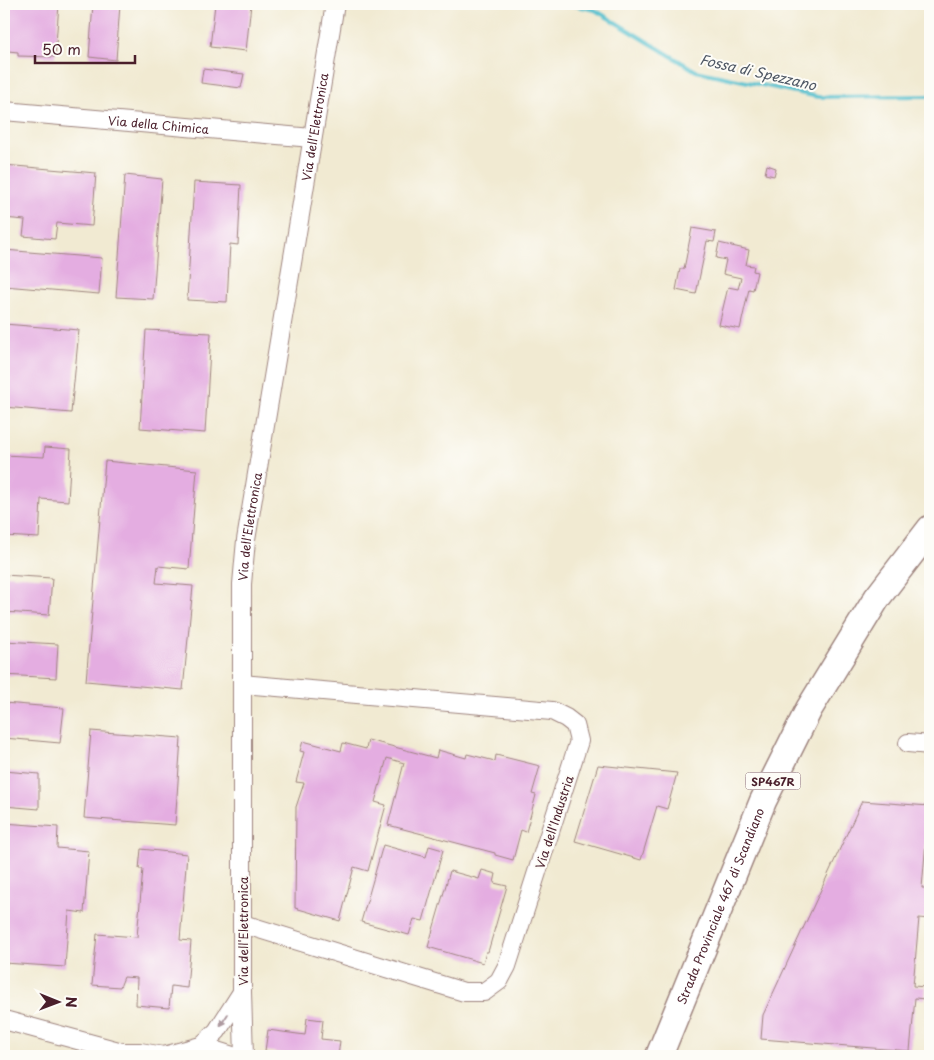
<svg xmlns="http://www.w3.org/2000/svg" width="934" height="1060" font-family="'Playpen Sans',sans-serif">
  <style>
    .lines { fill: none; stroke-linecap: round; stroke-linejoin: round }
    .stream { stroke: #54c0ce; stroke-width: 4 }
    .building { fill: #e4ade1 }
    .minor-casing { stroke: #9e847e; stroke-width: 20 }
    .highway-casing { stroke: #9e847e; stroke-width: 29 }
    .minor { stroke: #fff; stroke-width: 18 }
    .highway { stroke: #fff; stroke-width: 26 }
    .oneway { fill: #ae9aa0 }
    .labels { text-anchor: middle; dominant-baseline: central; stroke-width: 4; stroke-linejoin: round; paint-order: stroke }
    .shield { fill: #fdfcf7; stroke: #806168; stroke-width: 1 }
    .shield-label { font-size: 11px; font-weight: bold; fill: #4a1f2b }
    .street-label { font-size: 12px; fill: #4a1f2b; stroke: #fdfcf7 }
    .water-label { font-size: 14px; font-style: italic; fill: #4e5764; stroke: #fdfcf7 }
  </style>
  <rect width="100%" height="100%" fill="#fdfcf7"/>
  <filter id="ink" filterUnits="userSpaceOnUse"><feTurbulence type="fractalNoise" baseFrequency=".02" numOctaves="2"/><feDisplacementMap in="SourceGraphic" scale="10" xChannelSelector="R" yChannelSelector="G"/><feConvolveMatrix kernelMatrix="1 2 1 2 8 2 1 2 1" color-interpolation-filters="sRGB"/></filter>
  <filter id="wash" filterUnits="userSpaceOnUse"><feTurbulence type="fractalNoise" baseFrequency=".0096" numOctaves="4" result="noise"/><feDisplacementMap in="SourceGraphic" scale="20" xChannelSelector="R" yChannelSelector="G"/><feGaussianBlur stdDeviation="1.12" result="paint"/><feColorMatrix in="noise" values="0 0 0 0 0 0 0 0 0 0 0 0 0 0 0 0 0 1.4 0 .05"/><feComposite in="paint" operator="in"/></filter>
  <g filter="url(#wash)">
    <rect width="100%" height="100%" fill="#f1ead2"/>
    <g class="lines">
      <!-- stream -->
      <polyline class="stream" points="568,4 595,10 696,71 818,97 930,96"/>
    </g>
    <g id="blocks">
      <!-- building -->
      <g class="building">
        <polygon points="8,4 59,4 55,57 18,56 18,52 8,51 8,56 4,55 4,21 6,21"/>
        <polygon points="93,4 120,4 116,60 89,57"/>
        <polygon points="215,4 251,4 246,51 210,47"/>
        <polygon points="203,69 244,74 241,88 201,83"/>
        <polygon points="4,165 96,173 92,226 57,223 55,239 23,236 25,220 4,218"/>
        <polygon points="767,165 776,168 774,176 765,174"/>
        <polygon points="125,175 162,179 153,299 116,297"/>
        <polygon points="194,182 241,185 238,245 230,244 227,302 187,300"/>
        <polygon points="692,228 716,232 714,242 707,241 696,294 676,290 680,269 684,269"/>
        <polygon points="719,243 749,250 746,265 754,266 753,271 757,272 753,290 749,289 740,329 719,325 728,287 738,289 741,278 723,274 726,260 716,258"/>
        <polygon points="4,250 102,258 99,294 4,286"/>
        <polygon points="4,324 79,330 71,413 4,407"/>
        <polygon points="146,330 211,333 205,433 140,428"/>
        <polygon points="45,447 71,449 68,501 41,499 39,538 4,536 4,455 44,457"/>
        <polygon points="105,461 197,470 189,569 158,566 156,583 193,586 183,690 86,681"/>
        <polygon points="4,575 52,578 49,615 4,612"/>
        <polygon points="4,641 58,644 56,678 4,675"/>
        <polygon points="4,703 64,708 60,743 4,738"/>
        <polygon points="91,731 181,738 175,825 84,818"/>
        <polygon points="368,740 436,758 438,750 466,758 467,754 495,761 496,755 540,766 532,794 536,795 526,832 521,830 513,860 495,855 495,853 388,825 404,763 387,758 375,802 386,805 368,871 354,867 340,921 295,908 296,807 304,783 296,782 304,752 300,751 303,741 341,751 343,743 366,749"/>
        <polygon points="598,765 677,773 667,809 657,806 641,860 575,841"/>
        <polygon points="4,771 39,774 39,809 4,806"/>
        <polygon points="862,801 929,806 922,888 930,888 930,919 919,918 913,986 926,987 925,999 915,998 910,1051 761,1039 763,1015"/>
        <polygon points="4,823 58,827 57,848 89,851 84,913 69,911 65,967 4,963"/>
        <polygon points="383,845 426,857 429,846 443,850 423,921 414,919 409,935 361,922"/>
        <polygon points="141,849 187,854 180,940 191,941 187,988 171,986 169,1008 136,1005 137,978 124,977 120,987 92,985 97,934 137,937 143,869 139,869"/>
        <polygon points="482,870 496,874 494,883 507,886 488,952 486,952 483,963 428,947 450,871 479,879"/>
        <polygon points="307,1018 323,1020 321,1039 340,1041 338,1056 302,1056 265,1051 268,1030 305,1035"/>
      </g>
    </g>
  </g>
  <g filter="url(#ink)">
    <use href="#blocks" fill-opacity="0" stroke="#9e847e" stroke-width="1"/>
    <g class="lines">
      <defs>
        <g id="minor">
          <path id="s1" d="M4,111l308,27"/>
          <polyline points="242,684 552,711 566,718 575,725 579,741 507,966 499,981 484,992 464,992 243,924"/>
          <polyline points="908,743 930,745"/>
          <polyline points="4,1020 122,1052 130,1056"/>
          <polyline points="201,1046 233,1056"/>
          <polyline points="122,1052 140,1052 164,1056 201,1046 217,1031 242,992"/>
          <path id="s2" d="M244,1056l-2,-64v-408l4,-44 89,-536"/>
        </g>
        <g id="highway">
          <path id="s3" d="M659,1056l104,-255 46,-92 68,-111 53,-69"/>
        </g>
      </defs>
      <!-- minor casing -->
      <use href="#minor" class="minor-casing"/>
      <!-- highway casing -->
      <use href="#highway" class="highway-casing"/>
      <!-- minor -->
      <use href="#minor" class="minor"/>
      <!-- highway -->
      <use href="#highway" class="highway"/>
    </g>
    <!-- one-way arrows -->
    <defs><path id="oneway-solid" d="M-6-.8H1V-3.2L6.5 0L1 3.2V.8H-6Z" transform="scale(1.25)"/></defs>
    <use class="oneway" href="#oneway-solid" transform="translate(224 1020) rotate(123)"/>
  </g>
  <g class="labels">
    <!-- shield labels -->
    <rect class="shield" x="745.5" y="772.5" width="55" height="17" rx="4"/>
    <g class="shield-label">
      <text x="773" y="781">SP467R</text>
    </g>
    <!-- street labels -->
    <g class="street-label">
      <text stroke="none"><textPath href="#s1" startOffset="155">Via della Chimica</textPath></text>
      <text stroke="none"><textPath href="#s2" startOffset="935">Via dell'Elettronica</textPath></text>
      <text stroke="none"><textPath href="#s2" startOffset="530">Via dell'Elettronica</textPath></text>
      <text transform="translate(554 822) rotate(-72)">Via dell'Industria</text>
      <text stroke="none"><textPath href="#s3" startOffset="162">Strada Provinciale 467 di Scandiano</textPath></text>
      <text transform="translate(243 931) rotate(-90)">Via dell'Elettronica</text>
    </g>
    <!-- water labels -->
    <g class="water-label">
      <text transform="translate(758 72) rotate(13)">Fossa di Spezzano</text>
    </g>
  </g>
  <!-- margin -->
  <rect width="934" height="1060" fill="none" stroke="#fdfcf7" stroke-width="20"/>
  <!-- north arrow -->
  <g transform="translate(58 1002) rotate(91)" stroke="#fdfcf7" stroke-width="4" paint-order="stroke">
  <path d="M0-4L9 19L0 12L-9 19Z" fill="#4a1f2b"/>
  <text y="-8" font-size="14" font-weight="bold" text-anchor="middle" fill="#4a1f2b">N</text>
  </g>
  <!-- scale -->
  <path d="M35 55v8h100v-8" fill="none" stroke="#4a1f2b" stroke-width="2.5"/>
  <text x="42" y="55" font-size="15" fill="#4a1f2b" stroke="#fdfcf7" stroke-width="4" paint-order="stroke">50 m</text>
</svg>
